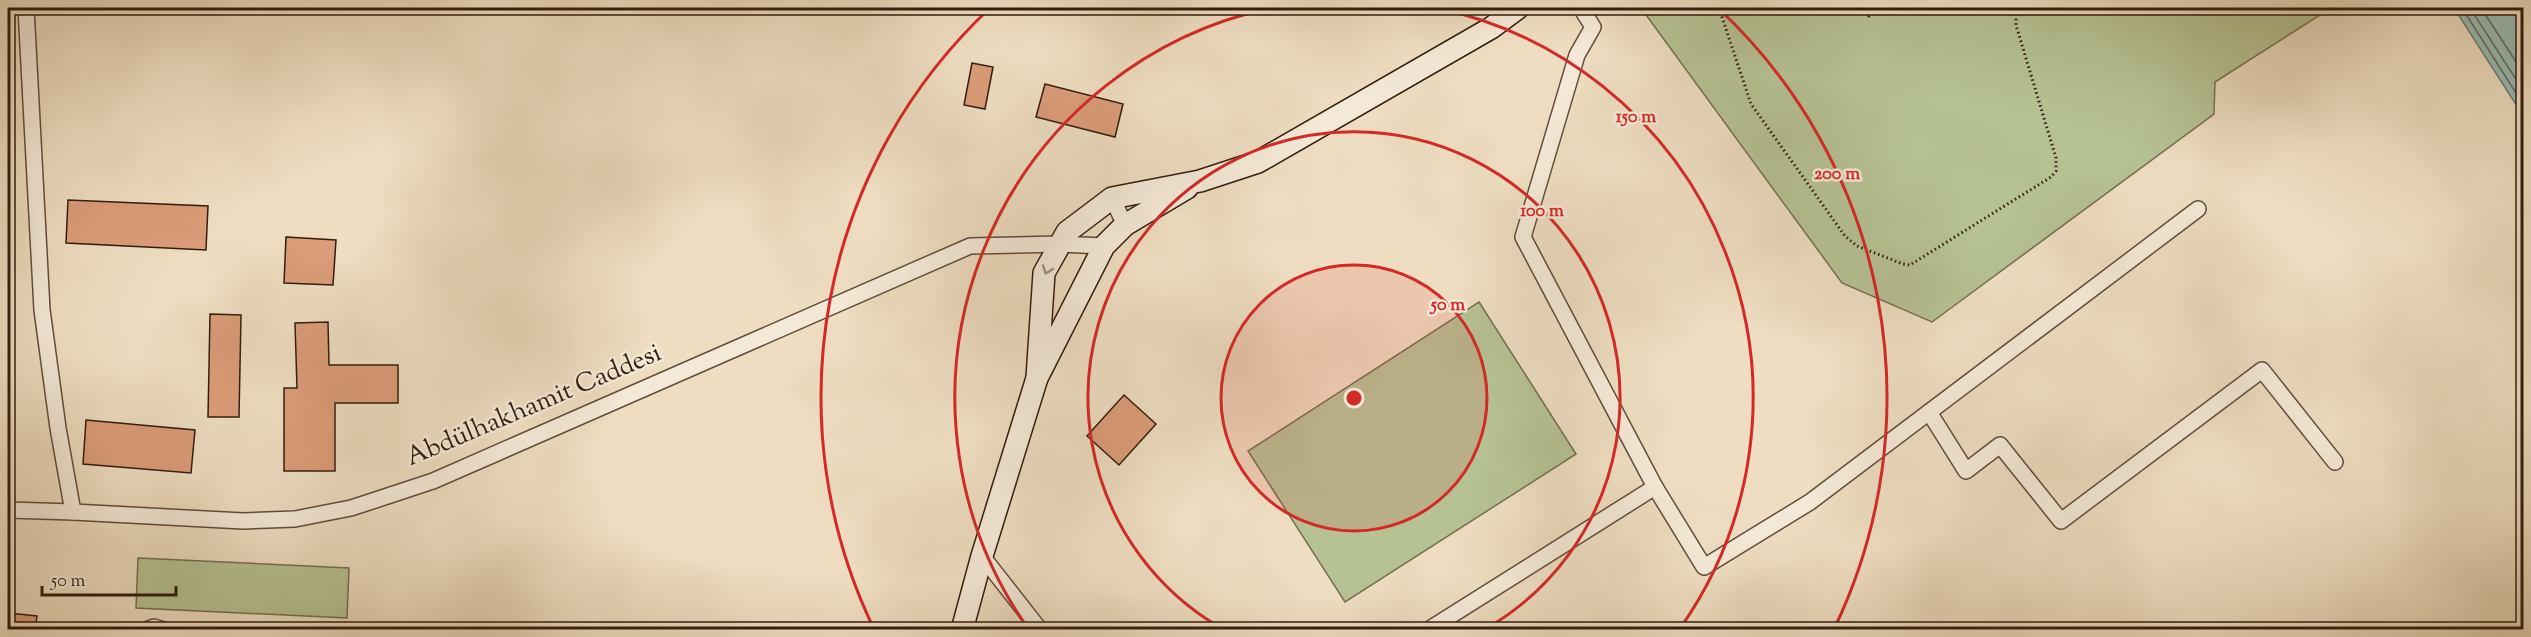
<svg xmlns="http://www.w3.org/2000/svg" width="2531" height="637" font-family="'Sorts Mill Goudy',serif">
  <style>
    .green { fill: #b6c294; stroke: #746f51; stroke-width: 1.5 }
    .water { fill: #99bbb4; stroke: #707b72; stroke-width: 1.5 }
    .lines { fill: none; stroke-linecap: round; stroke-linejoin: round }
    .shore { stroke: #666c61; stroke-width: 1.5 }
    .building { fill: #db9c79; stroke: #321c0e; stroke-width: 1.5 }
    .minor-casing { stroke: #614c3b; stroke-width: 18 }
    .secondary-casing { stroke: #321c0e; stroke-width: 24 }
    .path { stroke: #321c0e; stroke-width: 3; stroke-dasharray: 1.5 3; stroke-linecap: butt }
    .minor { stroke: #f4e9d7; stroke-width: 15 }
    .secondary { stroke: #f4e9d7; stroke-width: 21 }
    .oneway { stroke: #9d8d7d }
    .ring { fill: none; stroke: #d62828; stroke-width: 3 }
    .labels { text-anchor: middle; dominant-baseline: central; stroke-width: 5; stroke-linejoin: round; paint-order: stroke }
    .street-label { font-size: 26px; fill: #321c0e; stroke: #f4e9d7 }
    .centre { fill: #d62828; stroke: #f4e9d7; stroke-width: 3 }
    .ring-label { font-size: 18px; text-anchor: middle; font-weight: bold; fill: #d62828; stroke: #f4e9d7; stroke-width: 5; stroke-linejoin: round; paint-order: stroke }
  </style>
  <rect width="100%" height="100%" fill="#eeddc1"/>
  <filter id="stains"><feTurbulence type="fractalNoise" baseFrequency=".00333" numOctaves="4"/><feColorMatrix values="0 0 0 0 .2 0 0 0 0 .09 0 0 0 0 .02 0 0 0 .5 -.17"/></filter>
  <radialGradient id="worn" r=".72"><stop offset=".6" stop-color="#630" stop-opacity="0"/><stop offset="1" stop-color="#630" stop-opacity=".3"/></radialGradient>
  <!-- green -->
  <g class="green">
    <polygon points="1641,8 2331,8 2215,82 2214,114 1932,322 1842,283"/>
    <polygon points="1479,302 1576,454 1345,602 1248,451"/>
    <polygon points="138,558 349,568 347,618 136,608"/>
  </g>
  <!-- water -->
  <polygon class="water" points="2454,8 2523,8 2523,98 2515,103"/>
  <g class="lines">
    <!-- shore -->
    <g class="shore">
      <polyline points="2462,8 2516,93 2524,93"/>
      <polyline points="2470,8 2519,84 2524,86"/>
      <polyline points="2481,8 2524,74"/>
    </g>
  </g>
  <!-- building -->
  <g class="building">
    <polygon points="972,63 993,67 985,109 964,105"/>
    <polygon points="1045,84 1123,104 1115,137 1036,117"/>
    <polygon points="68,200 208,206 206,250 66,243"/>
    <polygon points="286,237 336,240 333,285 284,283"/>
    <polygon points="210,314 241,315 239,417 208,417"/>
    <polygon points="328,322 329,365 398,365 398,403 335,403 335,471 284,471 284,388 297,388 295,323"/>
    <polygon points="1124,395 1156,424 1119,465 1087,436"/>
    <polygon points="86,420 195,430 191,473 83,464"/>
    <polygon points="8,613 37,616 35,630 8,630"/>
  </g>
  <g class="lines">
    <defs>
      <g id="minor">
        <polyline points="26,8 42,310 58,428 73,512"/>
        <polyline points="1112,198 1125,225"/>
        <polyline points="1929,412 1966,471 2000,445 2061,521 2262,370 2335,462"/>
        <polyline points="1655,487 1704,567 1810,502 2198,209"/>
        <polyline points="8,510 73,512 243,521 295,519 351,508 433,481 970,246 1059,244 1104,246"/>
        <polyline points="982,556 1040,630"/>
        <polyline points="146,630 154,627 164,630"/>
        <polyline points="1428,630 1655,487 1523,237 1577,55 1593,27 1581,8"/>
      </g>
      <g id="secondary">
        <polyline points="1037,378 1044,273 1067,232 1112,198 1200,181 1258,162 1491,28 1518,8"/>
        <polyline points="962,630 982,556 1037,378 1104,246 1125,225 1187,188"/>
      </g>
    </defs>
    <!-- minor casing -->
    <use href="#minor" class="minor-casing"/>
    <!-- secondary casing -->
    <use href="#secondary" class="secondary-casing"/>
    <!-- path -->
    <g class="path">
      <polyline points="1719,8 1751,104 1845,236 1857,246 1903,264 1910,265 2051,177 2056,171 2056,158 2016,25 2016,8"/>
      <polyline points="1863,8 1869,16 1880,8"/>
    </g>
    <!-- minor -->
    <use href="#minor" class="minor"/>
    <!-- secondary -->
    <use href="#secondary" class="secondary"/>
  </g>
  <!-- one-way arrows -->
  <defs><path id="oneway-chevron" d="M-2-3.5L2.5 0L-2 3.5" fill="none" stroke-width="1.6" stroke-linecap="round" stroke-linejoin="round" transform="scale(1.5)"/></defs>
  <use class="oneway" href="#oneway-chevron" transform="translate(1047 270) rotate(110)"/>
  <!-- distance rings -->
  <circle cx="1354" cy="398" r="133" fill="#d62828" fill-opacity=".12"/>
  <g class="ring">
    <circle cx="1354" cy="398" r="133"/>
    <path d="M1221 628A266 266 0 1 1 1487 628"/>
    <path d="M1027 627A399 399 0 0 1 1271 8M1437 8A399 399 0 0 1 1681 627"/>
    <path d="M873 627A533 533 0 0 1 990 8M1718 8A533 533 0 0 1 1835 627"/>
  </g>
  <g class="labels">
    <!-- street labels -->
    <g class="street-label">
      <text transform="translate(534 406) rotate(-23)">Abdülhakhamit Caddesi</text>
    </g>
  </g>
  <circle cx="1354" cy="398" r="9" class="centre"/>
  <g class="ring-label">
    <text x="1636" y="122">150 m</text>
    <text x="1837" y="179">200 m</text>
    <text x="1542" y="216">100 m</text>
    <text x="1448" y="310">50 m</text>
  </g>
  <!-- margin -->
  <rect width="2531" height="637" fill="none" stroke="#eeddc1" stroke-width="30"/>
  <rect x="9" y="9" width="2513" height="619" fill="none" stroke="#321c0e" stroke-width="3"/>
  <rect x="15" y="15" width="2501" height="607" fill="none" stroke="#321c0e" stroke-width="1.5"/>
  <!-- scale -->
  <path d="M42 586v9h134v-9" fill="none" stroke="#321c0e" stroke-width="3"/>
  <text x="51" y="586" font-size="18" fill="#321c0e" stroke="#f4e9d7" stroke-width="4.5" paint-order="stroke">50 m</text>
  <rect width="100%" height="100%" filter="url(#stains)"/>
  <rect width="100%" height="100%" fill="url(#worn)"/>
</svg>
